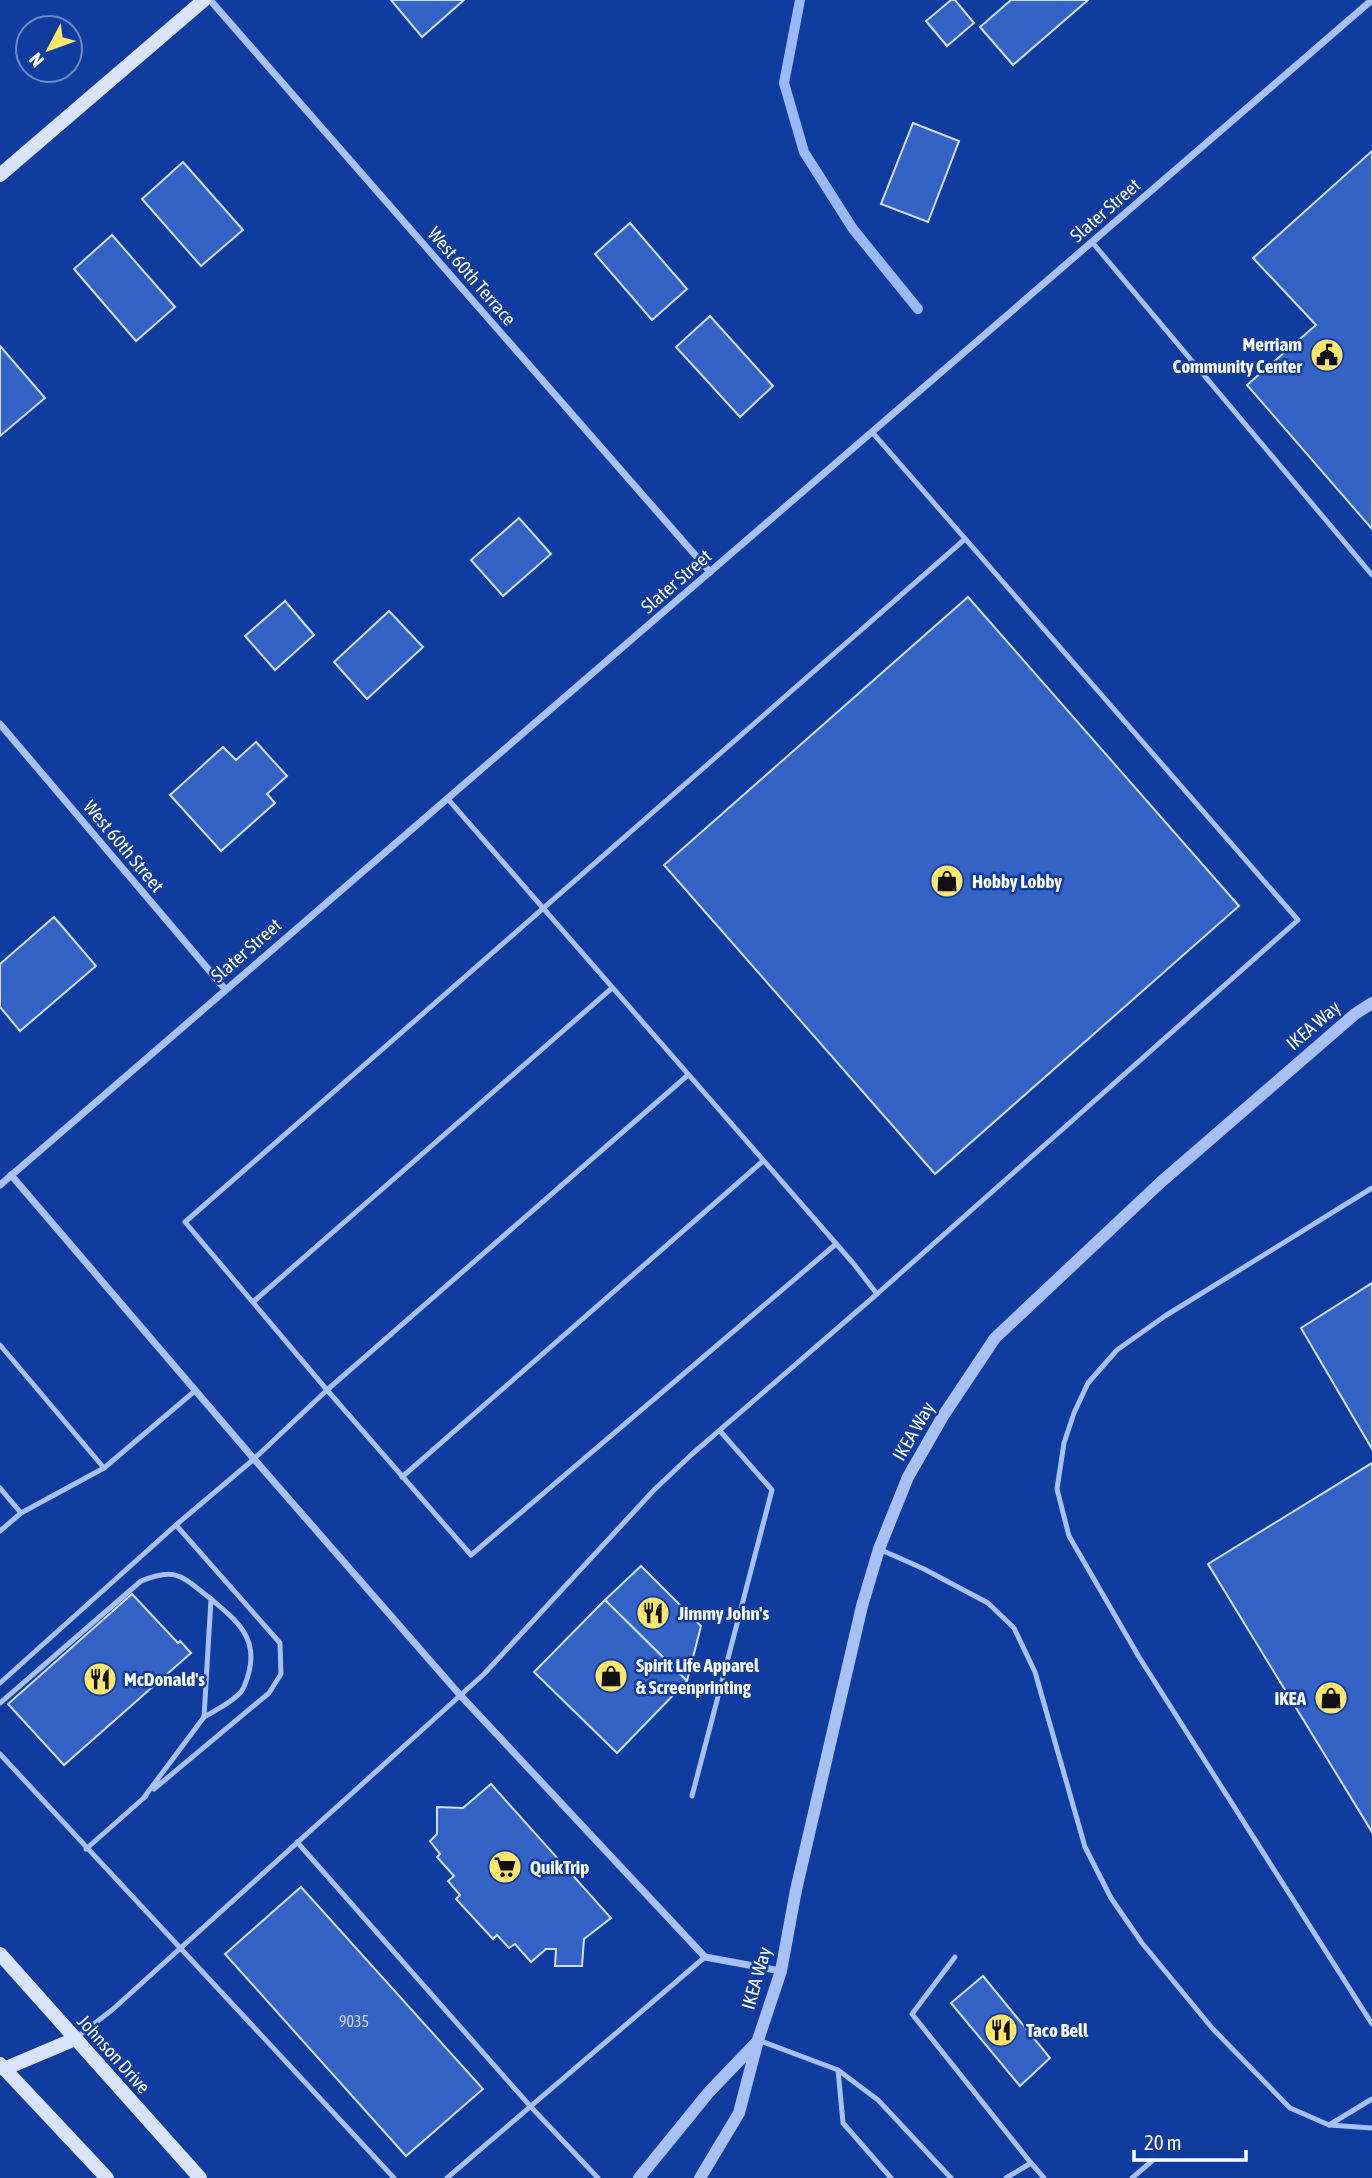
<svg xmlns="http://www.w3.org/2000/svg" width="1372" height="2178" font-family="'Asap Condensed',sans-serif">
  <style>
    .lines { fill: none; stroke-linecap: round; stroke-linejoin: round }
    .stream { stroke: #99b9f9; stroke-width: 10 }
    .building { fill: #3462c5; stroke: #d0dffe; stroke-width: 2 }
    .service { stroke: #a7c1f5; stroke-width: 5 }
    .minor { stroke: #a7c1f5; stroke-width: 7 }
    .tertiary { stroke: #a7c1f5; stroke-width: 12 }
    .secondary { stroke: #d8e3fe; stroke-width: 14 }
    .labels { text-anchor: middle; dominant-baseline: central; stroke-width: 5; stroke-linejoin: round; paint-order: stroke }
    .number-label { font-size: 16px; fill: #ccd8f0 }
    .street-label { font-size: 19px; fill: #fff; stroke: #103c9f }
    .poi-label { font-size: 19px; font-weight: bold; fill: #fff; stroke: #103c9f; text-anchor: start }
  </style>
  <rect width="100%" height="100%" fill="#103c9f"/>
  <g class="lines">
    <!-- stream -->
    <polyline class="stream" points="800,0 784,83 804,152 853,229 918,309"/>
  </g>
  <!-- building -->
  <g class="building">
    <polygon points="391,0 464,0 422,37"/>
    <polygon points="951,0 955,0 974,23 947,46 926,21"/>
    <polygon points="1011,0 1088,0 1013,65 980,27"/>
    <polygon points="913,123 959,141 928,222 881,204"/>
    <polygon points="1372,151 1372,529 1247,385 1316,325 1253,258"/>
    <polygon points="183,162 243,230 201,266 142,199"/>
    <polygon points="630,223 687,289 652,320 595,254"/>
    <polygon points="112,235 175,307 136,341 74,269"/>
    <polygon points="710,316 773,386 740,417 676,347"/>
    <polygon points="0,346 45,398 0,436"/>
    <polygon points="519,518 551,554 503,596 471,560"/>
    <polygon points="968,597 1239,906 935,1174 664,865"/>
    <polygon points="285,601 314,635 275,670 245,636"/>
    <polygon points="389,611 423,647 367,699 334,662"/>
    <polygon points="256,742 287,776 267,794 275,803 221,851 170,795 223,747 236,760"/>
    <polygon points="54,917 96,966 20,1031 0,1007 0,964"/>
    <polygon points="1372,1283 1372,1449 1301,1328"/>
    <polygon points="1372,1463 1372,1832 1208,1564"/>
    <polygon points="641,1566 701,1626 687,1681 605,1600"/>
    <polygon points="132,1594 178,1643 180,1641 191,1653 64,1765 8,1704"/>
    <polygon points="605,1600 687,1681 617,1753 534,1672"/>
    <polygon points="491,1784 611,1918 584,1939 582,1966 555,1966 556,1949 546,1949 531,1962 515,1944 509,1948 497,1935 493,1939 456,1899 460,1895 448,1881 454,1876 437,1857 440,1854 430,1841 437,1834 437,1807 463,1808"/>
    <polygon points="301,1887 483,2089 406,2156 225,1954"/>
    <polygon points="983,1976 1050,2058 1020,2086 951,2003"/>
  </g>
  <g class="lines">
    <!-- service -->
    <g class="service">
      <polyline points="1092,242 1372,575"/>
      <polyline points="872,432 1298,920 877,1294"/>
      <polyline points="1372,1188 1165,1316 1117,1350 1088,1383 1074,1413 1064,1443 1057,1489 1069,1536 1139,1657 1372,2024"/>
      <polyline points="836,1244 471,1555 327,1390 185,1222 965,539"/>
      <polyline points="253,1302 612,988"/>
      <polyline points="0,1345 104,1468 21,1513 0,1531"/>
      <polyline points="104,1468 196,1390"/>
      <polyline points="402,1477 763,1161"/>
      <polyline points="0,1488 21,1513"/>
      <polyline points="879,1549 924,1569 988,1603 1014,1628 1035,1672 1085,1847 1111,1898 1142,1943 1212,2028 1290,2108 1329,2125 1372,2099"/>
      <polyline points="0,1683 176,1525 254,1459 327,1390 688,1075"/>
      <path d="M0,1703l141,-122c36,-15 41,-4 70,18l-7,118 -59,79"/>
      <path d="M204,1717c12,-7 27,-14 37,-25 4,-5 6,-13 8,-20 9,-35 -13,-52 -38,-73"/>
      <polyline points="0,1754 394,2178"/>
      <polyline points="154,1789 269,1693 281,1674 280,1643 176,1525"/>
      <polyline points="692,1796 772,1490 720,1431"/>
      <polyline points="297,1842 531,2107 598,2178"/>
      <polyline points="86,1849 146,1796"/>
      <polyline points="955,1957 912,2014 1031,2163"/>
      <polyline points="77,2037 112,2010 484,1674 654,1490 691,1455 877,1294 853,1263 447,798"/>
      <polyline points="758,2040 838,2070 878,2100 951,2178"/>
      <polyline points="838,2070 843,2123 891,2178"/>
      <polyline points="1329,2125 1372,2128"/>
      <polyline points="447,2178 705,1957"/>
      <polyline points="1006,2178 1031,2163 1044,2178"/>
      <polyline points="1132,2178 1152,2161"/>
    </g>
    <!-- minor -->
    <g class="minor">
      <polyline points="210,0 710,572"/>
      <polyline points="0,724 225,989"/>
      <polyline points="11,1175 254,1459 460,1695 705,1957 781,1971"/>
      <polyline points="0,1185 1372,0"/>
    </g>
    <!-- tertiary -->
    <g class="tertiary">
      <polyline points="639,2178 709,2092 758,2041"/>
      <polyline points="700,2178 739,2113 758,2040 781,1971 796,1890 862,1606 879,1549 908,1477 943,1416 995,1338 1161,1182 1355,1014 1372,1003"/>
    </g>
    <!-- secondary -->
    <g class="secondary">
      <polyline points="0,175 204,0"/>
      <polyline points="0,1954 200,2178"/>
      <polyline points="0,2064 107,2178"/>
      <polyline points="4,2069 75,2039"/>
    </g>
  </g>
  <!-- icons -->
  <defs>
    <symbol id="civic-disc" viewBox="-11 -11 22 22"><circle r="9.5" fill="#ffe76c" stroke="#103c9f"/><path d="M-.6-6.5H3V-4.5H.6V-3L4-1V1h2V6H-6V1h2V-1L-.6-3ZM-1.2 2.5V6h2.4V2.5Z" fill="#111"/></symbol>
    <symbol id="shop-disc" viewBox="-11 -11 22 22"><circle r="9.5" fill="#ffe76c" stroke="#103c9f"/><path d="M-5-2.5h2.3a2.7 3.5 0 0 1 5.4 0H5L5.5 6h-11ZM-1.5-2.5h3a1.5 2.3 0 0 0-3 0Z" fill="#111"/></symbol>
    <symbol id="restaurant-disc" viewBox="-11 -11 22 22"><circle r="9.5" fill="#ffe76c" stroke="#103c9f"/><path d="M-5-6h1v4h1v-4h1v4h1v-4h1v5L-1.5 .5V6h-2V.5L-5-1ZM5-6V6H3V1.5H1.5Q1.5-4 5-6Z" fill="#111"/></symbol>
    <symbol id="supermarket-disc" viewBox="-11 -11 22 22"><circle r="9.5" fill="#ffe76c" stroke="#103c9f"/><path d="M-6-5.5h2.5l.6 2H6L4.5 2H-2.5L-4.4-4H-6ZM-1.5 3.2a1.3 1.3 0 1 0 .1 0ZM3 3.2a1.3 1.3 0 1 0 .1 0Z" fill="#111"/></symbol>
  </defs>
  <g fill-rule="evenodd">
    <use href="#civic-disc" x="1308" y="336" width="38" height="38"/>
    <use href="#shop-disc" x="928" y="862" width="38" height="38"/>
    <use href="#restaurant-disc" x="634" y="1594" width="38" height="38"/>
    <use href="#shop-disc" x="592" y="1657" width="38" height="38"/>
    <use href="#restaurant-disc" x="81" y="1660" width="38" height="38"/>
    <use href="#shop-disc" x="1312" y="1679" width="38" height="38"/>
    <use href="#supermarket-disc" x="486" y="1848" width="38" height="38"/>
    <use href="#restaurant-disc" x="982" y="2011" width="38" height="38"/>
  </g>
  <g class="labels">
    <!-- number labels -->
    <g class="number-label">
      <text x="354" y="2021">9035</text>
    </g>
    <!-- street labels -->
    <g class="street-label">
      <text transform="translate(1105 210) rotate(-41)">Slater Street</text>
      <text transform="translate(472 276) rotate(49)">West 60th Terrace</text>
      <text transform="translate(676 581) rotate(-41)">Slater Street</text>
      <text transform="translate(124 846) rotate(50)">West 60th Street</text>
      <text transform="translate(246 950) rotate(-41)">Slater Street</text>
      <text transform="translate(1313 1025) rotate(-41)">IKEA Way</text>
      <text transform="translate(913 1431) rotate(-60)">IKEA Way</text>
      <text transform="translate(756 1978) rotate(-74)">IKEA Way</text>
      <text transform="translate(114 2054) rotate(48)">Johnson Drive</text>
    </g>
    <!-- poi labels -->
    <g class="poi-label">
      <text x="1302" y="344" text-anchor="end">Merriam<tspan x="1302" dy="22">Community Center</tspan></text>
      <text x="972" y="881">Hobby Lobby</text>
      <text x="678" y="1613">Jimmy John's</text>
      <text x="636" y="1665">Spirit Life Apparel<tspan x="636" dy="22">&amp; Screenprinting</tspan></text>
      <text x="124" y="1679">McDonald's</text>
      <text x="1306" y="1698" text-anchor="end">IKEA</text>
      <text x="530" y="1867">QuikTrip</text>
      <text x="1026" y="2030">Taco Bell</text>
    </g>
  </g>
  <!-- north arrow -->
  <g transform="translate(49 49) rotate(229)"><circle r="33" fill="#103c9f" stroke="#708ac5" stroke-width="2"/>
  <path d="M0-5L12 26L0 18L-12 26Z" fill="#ffe76c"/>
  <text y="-10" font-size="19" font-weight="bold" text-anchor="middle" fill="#ffffff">N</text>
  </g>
  <!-- scale -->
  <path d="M1134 2150v10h112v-10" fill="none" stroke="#ffffff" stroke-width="3.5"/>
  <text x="1144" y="2150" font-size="21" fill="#ffffff" stroke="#103c9f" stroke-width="5" paint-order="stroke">20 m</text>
</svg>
